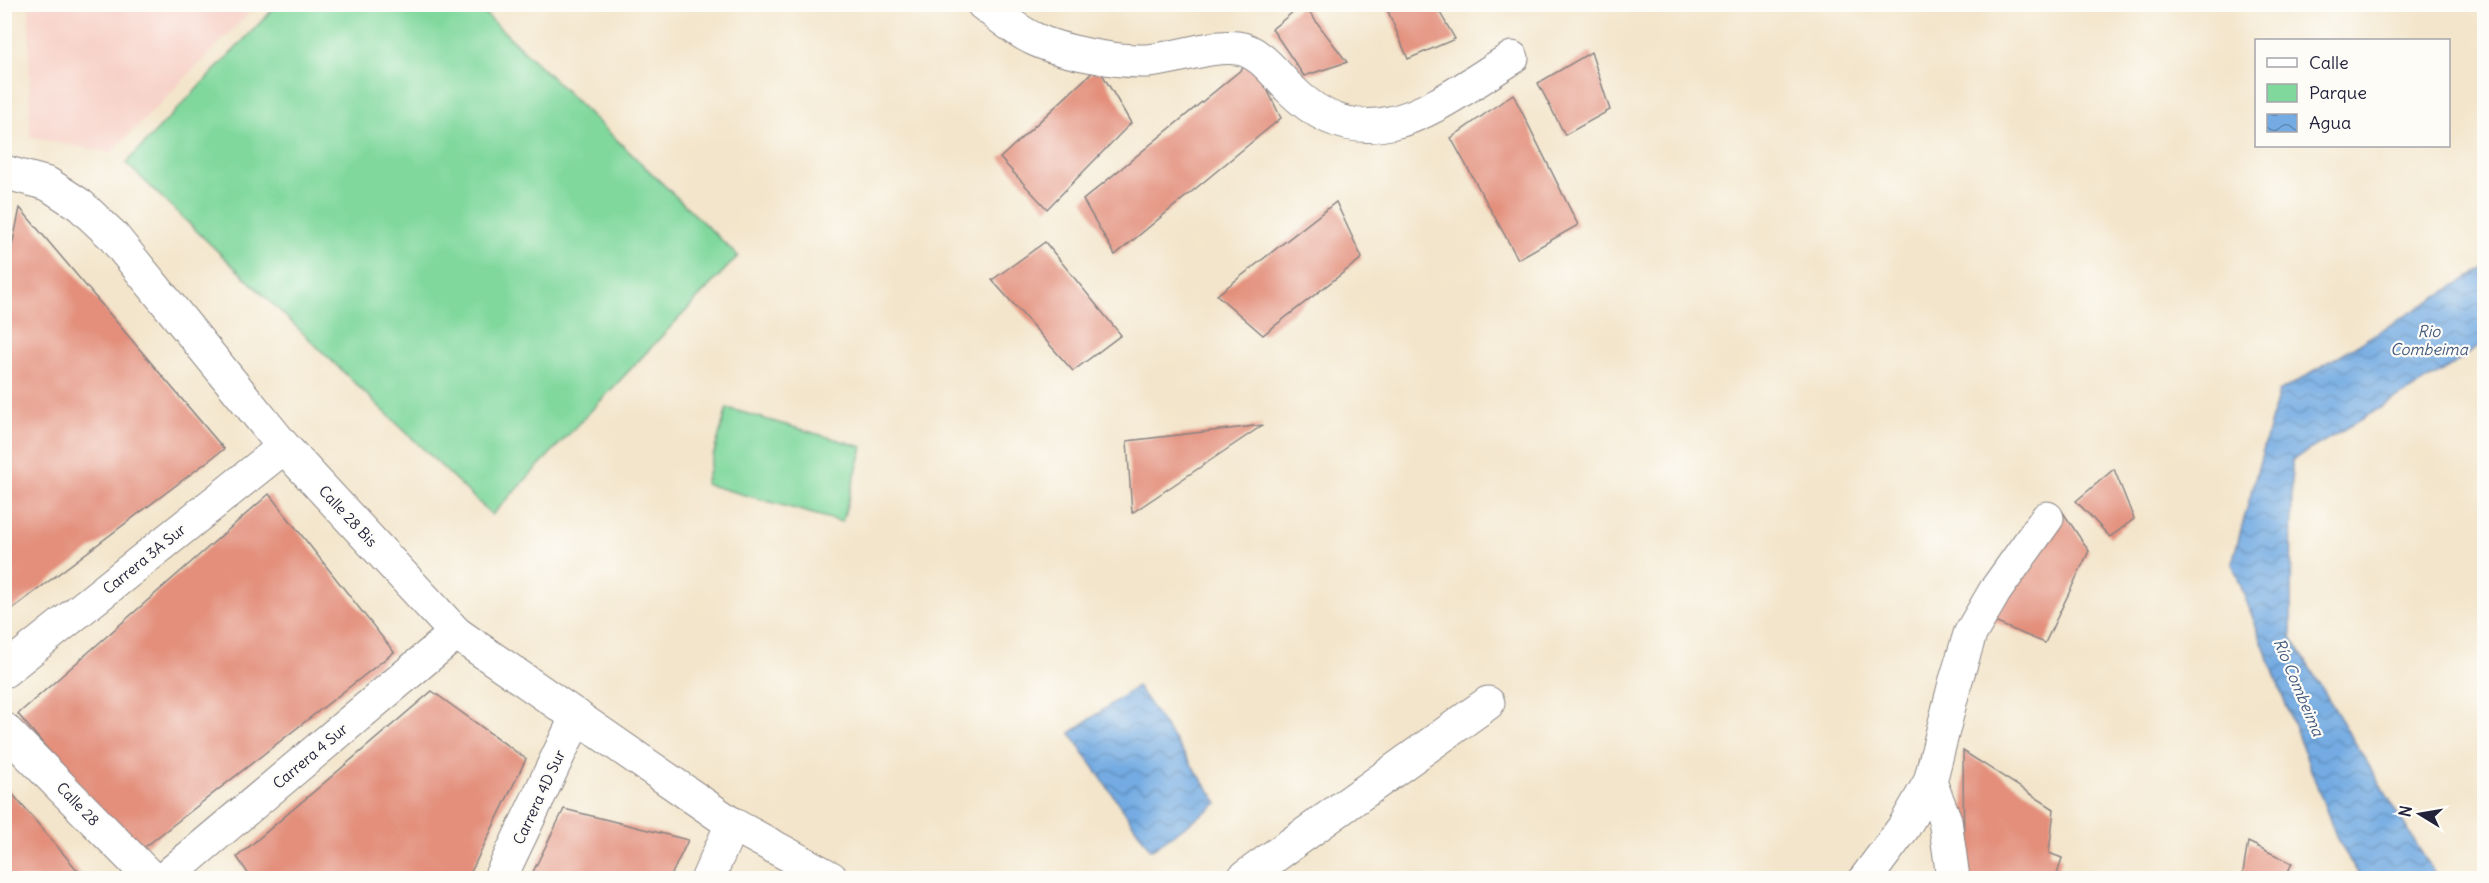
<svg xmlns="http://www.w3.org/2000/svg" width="2489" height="883" font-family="Delius,sans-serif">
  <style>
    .built { fill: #f7d1c8 }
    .park { fill: #80d89d; stroke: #517d6c; stroke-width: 1.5 }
    .water { fill: url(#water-waves); stroke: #4a668e; stroke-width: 1.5 }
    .building { fill: #e38f7c }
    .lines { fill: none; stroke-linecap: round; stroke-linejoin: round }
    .minor-casing { stroke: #8a8483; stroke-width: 35 }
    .minor { stroke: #fff; stroke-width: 33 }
    .labels { text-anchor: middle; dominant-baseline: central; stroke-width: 4.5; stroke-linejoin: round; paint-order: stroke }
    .street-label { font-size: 15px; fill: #22223b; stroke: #fdfcf7 }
    .water-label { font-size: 16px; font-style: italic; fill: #42597e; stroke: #fdfcf7 }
  </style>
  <defs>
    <pattern id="water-waves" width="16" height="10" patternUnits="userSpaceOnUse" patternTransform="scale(1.5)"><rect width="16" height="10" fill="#73abe2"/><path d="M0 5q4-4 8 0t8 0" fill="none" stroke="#5e8bb8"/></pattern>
  </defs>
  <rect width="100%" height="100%" fill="#fdfcf7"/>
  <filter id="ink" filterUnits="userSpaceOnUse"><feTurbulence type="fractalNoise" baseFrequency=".0167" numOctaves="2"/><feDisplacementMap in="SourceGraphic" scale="12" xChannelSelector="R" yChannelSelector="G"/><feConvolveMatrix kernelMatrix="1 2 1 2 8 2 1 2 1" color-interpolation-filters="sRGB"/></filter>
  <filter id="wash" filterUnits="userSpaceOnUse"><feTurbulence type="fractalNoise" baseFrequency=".008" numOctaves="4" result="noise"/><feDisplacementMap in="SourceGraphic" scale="24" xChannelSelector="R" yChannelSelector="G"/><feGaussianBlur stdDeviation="1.35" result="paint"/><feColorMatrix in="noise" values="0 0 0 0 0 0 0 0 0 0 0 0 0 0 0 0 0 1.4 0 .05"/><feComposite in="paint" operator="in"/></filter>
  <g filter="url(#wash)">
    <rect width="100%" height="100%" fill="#f3e5cb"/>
    <!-- built -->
    <polygon class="built" points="29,5 29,4 257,5 111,153 30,137"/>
    <!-- park -->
    <g class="park">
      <polygon points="278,4 476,5 738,256 492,515 126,163"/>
      <polygon points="727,408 863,447 842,522 705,484"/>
    </g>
    <!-- water -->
    <g class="water">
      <polygon points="2484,268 2484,342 2446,369 2292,460 2291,637 2437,878 2361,878 2338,841 2232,563 2279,392"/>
      <polygon points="1137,686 1218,803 1151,850 1070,733"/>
    </g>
    <g id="blocks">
      <!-- building -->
      <g class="building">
        <polygon points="1303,4 1347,62 1304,76 1272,29"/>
        <polygon points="1385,4 1435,4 1455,39 1408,59"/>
        <polygon points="1591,52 1610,110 1565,135 1538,83"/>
        <polygon points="1253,60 1281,118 1115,255 1083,200"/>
        <polygon points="1098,67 1131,123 1047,209 1000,158"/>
        <polygon points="1513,94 1578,225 1518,259 1451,138"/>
        <polygon points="1336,202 1362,258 1263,335 1217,295"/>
        <polygon points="20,208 224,449 4,615 4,285"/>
        <polygon points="1045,242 1121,335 1073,371 992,280"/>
        <polygon points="1263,425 1132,513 1127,441"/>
        <polygon points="2114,469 2134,519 2110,537 2076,501"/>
        <polygon points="269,494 394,652 136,854 18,714"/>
        <polygon points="2062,511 2089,551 2045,643 1992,621"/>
        <polygon points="432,691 526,759 468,878 251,878 237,857"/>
        <polygon points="1963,751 2054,809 2049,853 2062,858 2056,878 1964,878"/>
        <polygon points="4,784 84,878 4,878"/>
        <polygon points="564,809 688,840 670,878 530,878"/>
        <polygon points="2248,842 2292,863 2285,878 2242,878"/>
      </g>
    </g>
  </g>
  <g filter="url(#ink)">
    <use href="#blocks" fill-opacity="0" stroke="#8a8483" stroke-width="1.5"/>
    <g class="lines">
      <defs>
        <g id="minor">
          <path d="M983,4c15,11 32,26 49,34 28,14 84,24 115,23 30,-2 60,-16 90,-13 22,2 39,27 53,41 78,78 149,14 222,-31"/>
          <polyline points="4,172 48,184 80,205 112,235 284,447 456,633 732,824 831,878"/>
          <polyline points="4,671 284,447"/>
          <polyline points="4,729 151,878"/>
          <polyline points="1930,782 1945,820 1953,878"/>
          <polyline points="165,878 456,633"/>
          <polyline points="500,878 577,716"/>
          <polyline points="708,878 732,824"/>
          <polyline points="1244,878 1488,703"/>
          <polyline points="1866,878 1904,827 1930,782 1955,683 1970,634 1995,591 2047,518"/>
        </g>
      </defs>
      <!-- minor casing -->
      <use href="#minor" class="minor-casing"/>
      <!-- minor -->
      <use href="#minor" class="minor"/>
    </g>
  </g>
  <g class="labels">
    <!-- street labels -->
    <g class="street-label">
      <text transform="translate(348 516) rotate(47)">Calle 28 Bis</text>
      <text transform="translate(144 559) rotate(-39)">Carrera 3A Sur</text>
      <text transform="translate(310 756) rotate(-40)">Carrera 4 Sur</text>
      <text transform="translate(539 797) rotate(-65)">Carrera 4D Sur</text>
      <text transform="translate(78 804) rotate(46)">Calle 28</text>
    </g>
    <!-- water labels -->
    <g class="water-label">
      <text x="2429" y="331">Rio<tspan x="2429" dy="18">Combeima</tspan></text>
      <text transform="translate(2299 687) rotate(67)">Río Combeima</text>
    </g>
  </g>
  <!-- margin -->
  <rect width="2489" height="883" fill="none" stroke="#fdfcf7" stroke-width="24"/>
  <!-- legend -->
  <rect x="2255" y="39" width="195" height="108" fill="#fdfcf7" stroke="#a5a5ac" stroke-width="1.5"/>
  <rect x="2267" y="58" width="30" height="9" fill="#ffffff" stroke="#a5a5ac" stroke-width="1.5"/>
  <text x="2309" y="69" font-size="18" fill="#22223b">Calle</text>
  <rect x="2267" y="84" width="30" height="18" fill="#80d89d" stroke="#a5a5ac" stroke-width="1.5"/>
  <text x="2309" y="99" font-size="18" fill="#22223b">Parque</text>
  <rect x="2267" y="114" width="30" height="18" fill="url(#water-waves)" stroke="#a5a5ac" stroke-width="1.5"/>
  <text x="2309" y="129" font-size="18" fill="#22223b">Agua</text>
  <!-- north arrow -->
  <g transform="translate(2420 814) rotate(281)" stroke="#fdfcf7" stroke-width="4.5" paint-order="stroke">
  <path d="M0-4.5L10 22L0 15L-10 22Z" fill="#22223b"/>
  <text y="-9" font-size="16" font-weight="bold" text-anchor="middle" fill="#22223b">N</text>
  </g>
</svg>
